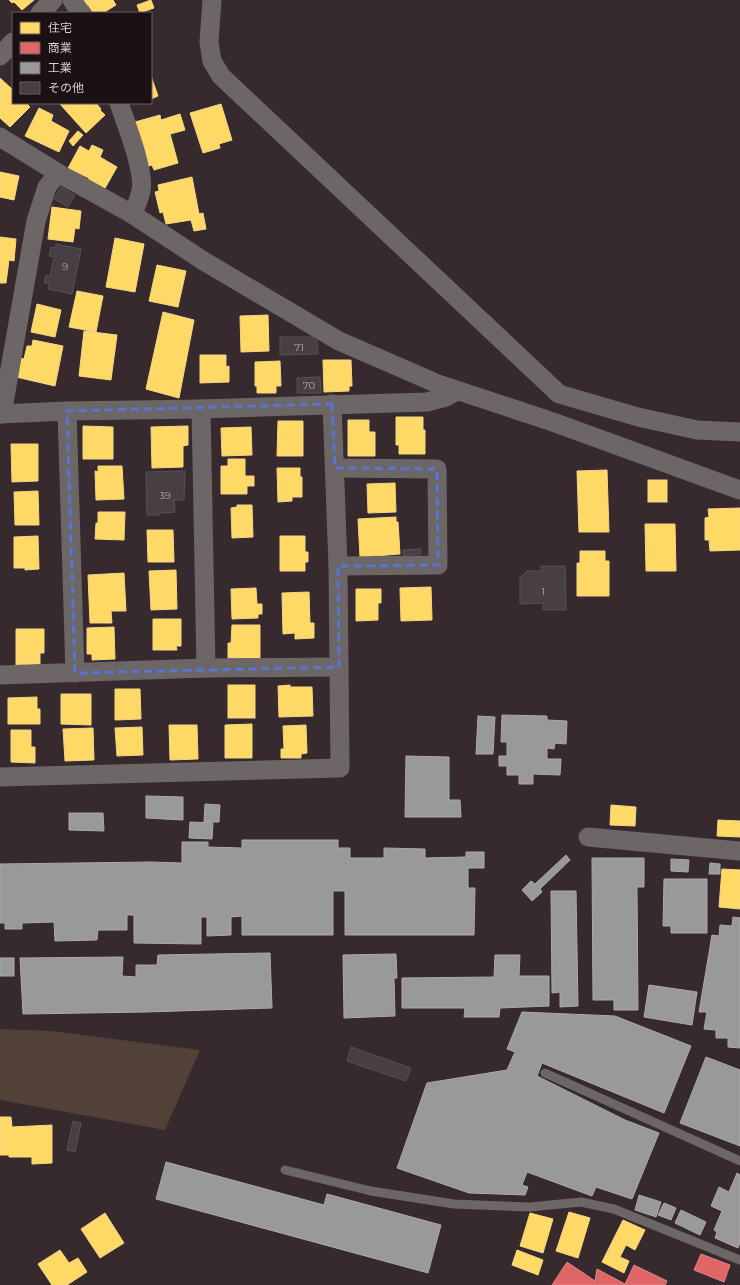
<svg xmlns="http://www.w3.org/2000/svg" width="740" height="1285" font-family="Montserrat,'Noto Sans JP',sans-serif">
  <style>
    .green { fill: #524137 }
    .homes { fill: #ffd966; stroke: #f5d686 }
    .shops { fill: #e06666; stroke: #df8586 }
    .industry { fill: #999; stroke: #ada9aa }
    .building { fill: #483f44; stroke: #595055 }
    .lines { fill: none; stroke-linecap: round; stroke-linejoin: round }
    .service { stroke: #6d6666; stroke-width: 9 }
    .minor { stroke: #6d6666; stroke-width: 19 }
    .marked { fill: none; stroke: #5774d6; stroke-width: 3; stroke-dasharray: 8 5; stroke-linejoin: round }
    .labels { text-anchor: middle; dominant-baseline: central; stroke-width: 4; stroke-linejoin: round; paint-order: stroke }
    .number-label { font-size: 10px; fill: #b8aaae }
  </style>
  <rect width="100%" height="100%" fill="#362a2e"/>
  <!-- green -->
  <polygon class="green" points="0,1029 51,1031 200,1050 165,1130 0,1100"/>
  <!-- homes -->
  <g class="homes">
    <polygon points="9,0 34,0 22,10 14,2 12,3"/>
    <polygon points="81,0 113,0 116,5 103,13 93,13 88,5 85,6"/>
    <polygon points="151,0 154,8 140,13 137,5"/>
    <polygon points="151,76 158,96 151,99"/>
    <polygon points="0,78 13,90 13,103 26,103 30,107 10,127 0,118"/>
    <polygon points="59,103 96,103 101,109 100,110 105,115 86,133"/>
    <polygon points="221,104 232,140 219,144 220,148 203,153 190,113"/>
    <polygon points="39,108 53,115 51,121 69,131 59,152 25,136"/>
    <polygon points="180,114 185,130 170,134 178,163 154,170 152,165 147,167 135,122 160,115 161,120"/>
    <polygon points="78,131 83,135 73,146 69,141"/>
    <polygon points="92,145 103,150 100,157 117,167 104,190 87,181 89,178 74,171 73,173 67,170 80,146 89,151"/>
    <polygon points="0,172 19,176 14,200 0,197"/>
    <polygon points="192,177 199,214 203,213 206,229 194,231 191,220 166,224 163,212 160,213 155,192 159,191 158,185"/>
    <polygon points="52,207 81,211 79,229 75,228 73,242 48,239"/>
    <polygon points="0,237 16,239 14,261 9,260 6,283 0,283"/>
    <polygon points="115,238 144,244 135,292 106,287"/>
    <polygon points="157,265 186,271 178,307 149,301"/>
    <polygon points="77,291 103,296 96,332 69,327"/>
    <polygon points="37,304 61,310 55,337 31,332"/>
    <polygon points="163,312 194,320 179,398 146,389"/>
    <polygon points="268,315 269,351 241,352 240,316"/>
    <polygon points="84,331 117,335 111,380 79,376"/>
    <polygon points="33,340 63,346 55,386 16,377 20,358 24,359 27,346 32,346"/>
    <polygon points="200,355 226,355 226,367 229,366 229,382 200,383"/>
    <polygon points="323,360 351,360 352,386 349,386 349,391 324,392"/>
    <polygon points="280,361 281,386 276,386 276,393 257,393 257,386 255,386 255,362"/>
    <polygon points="396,417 423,417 423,430 425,430 425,454 399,454 399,445 396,445"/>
    <polygon points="348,420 369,420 369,432 375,432 375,456 348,456"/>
    <polygon points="278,421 303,421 303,456 277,456"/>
    <polygon points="83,426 113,427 113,459 83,459"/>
    <polygon points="188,426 188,445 183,446 183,467 152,468 151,427"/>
    <polygon points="251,427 252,455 222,456 221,428"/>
    <polygon points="11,444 38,444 38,481 12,482"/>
    <polygon points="228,459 245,459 245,476 254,476 254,486 247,486 247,494 221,494 221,466 228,466"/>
    <polygon points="98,466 122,466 124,499 96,500 95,471 98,472"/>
    <polygon points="277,468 300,468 300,477 302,477 302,497 292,497 292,501 278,502"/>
    <polygon points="607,470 609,532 579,532 577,471"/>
    <rect x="648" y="480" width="19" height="22"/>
    <polygon points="395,483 396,512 368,513 367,484"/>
    <polygon points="38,491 39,525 15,525 14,492"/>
    <polygon points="237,505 252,505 253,537 232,538 231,508 237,507"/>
    <polygon points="740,508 740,550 710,551 709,540 705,540 705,518 709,517 708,509"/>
    <polygon points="98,512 125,512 124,540 95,539 96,523 98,523"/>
    <polygon points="396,517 396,522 398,522 400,554 360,557 358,519"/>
    <polygon points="645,524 675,524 676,571 646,571"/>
    <polygon points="147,530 173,530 174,562 148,562"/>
    <polygon points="38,536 39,569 25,570 25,568 14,568 14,537"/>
    <polygon points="280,536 305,536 305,552 308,552 308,562 305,562 305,571 280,571"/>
    <polygon points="580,551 605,551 605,561 609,561 609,596 577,596 577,563 580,563"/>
    <polygon points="176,570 177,609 151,610 149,571"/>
    <polygon points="124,573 126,611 111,611 112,623 90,623 88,575"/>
    <polygon points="431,587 432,620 401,621 400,588"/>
    <polygon points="256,588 257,604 262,604 262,614 258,614 258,618 232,619 231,589"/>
    <polygon points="356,589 381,589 381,603 378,603 378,620 356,621"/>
    <polygon points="309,592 310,623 314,623 314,638 295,639 295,633 283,634 282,593"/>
    <polygon points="153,619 181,619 181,646 176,646 177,650 153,650"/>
    <polygon points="232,625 260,625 260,658 228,658 228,643 231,643"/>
    <polygon points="114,627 115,659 92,660 92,654 87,654 87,628"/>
    <polygon points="16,629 44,629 44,653 40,653 40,664 16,665"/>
    <rect x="228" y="685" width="27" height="33"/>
    <polygon points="290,685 290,687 312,687 313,716 279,717 278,686"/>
    <polygon points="115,689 140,689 141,719 115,720"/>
    <polygon points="61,694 91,694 91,725 61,724"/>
    <polygon points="37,697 37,709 40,709 40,724 8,724 8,698"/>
    <polygon points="252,724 252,758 225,758 225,725"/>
    <polygon points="169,725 197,725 198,759 170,760"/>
    <polygon points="306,725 307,753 301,754 301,758 281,758 281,749 284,749 283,726"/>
    <polygon points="142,727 143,755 117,756 115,728"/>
    <polygon points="93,728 94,760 65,761 63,729"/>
    <polygon points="11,730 31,730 31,747 35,747 35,763 11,762"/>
    <polygon points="611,805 636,807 635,826 610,825"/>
    <polygon points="718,820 740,821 740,837 717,836"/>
    <polygon points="722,869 740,870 740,909 719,907"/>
    <polygon points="0,1117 11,1117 12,1127 52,1125 52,1163 32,1164 32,1157 9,1157 9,1155 0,1155"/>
    <polygon points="569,1212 590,1218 578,1258 556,1251"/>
    <polygon points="105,1213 124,1243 100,1258 81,1229"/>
    <polygon points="530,1213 553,1219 543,1253 520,1246"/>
    <polygon points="623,1220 645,1230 635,1250 626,1245 620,1257 629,1261 624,1273 602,1262"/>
    <polygon points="60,1250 69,1263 78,1258 87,1272 67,1285 52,1285 38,1264"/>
    <polygon points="517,1250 543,1260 538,1275 512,1265"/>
  </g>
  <!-- shops -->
  <g class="shops">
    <polygon points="701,1254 730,1265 724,1282 694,1270"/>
    <polygon points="567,1262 595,1281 597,1269 625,1284 634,1265 667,1281 665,1285 552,1285"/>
  </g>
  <!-- industry -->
  <g class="industry">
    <polygon points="502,715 547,716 547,720 567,721 566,744 555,743 554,749 547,748 547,759 561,759 560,775 533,774 533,784 519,784 519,775 507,775 507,766 499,766 499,756 507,756 507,742 501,742"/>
    <polygon points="478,716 495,717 493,754 476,754"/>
    <polygon points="406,756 449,757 449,800 460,800 461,817 405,817"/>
    <polygon points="146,796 183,797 183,820 146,818"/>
    <polygon points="205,804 220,805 219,822 204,822"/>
    <polygon points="69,813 103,813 104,831 69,830"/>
    <polygon points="190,822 213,823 212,839 189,838"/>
    <polygon points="242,840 338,840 338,848 350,848 350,858 384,858 384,848 425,849 425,858 466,857 466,852 484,852 484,868 468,868 468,888 475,888 474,935 345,935 345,891 333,891 333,935 242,935 242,916 231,917 231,935 207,936 207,917 201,917 201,944 134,943 134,915 127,915 127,930 98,930 97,940 55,941 54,922 22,923 22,929 5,929 5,923 0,923 0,864 151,862 182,863 182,842 208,842 208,847 242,848"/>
    <polygon points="566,855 570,860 540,889 542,892 532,901 522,890 531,881 535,884"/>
    <polygon points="592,858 644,858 644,887 637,887 638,1010 614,1010 614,1000 593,1000"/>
    <polygon points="671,859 689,860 688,872 671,871"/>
    <polygon points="710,863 720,864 720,874 709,874"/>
    <polygon points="664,879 707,879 707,933 671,933 671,926 663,926"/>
    <polygon points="551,891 576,891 578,1006 560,1007 560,992 552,993"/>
    <polygon points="733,917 740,918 740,1048 728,1047 728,1038 716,1038 716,1030 704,1029 707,1012 699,1012 712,935 719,936 720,925 732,926"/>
    <polygon points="270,953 272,1008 146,1012 23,1014 20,958 123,957 122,976 136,977 136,965 157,965 158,955"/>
    <polygon points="396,954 397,978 394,978 395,1016 344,1018 343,955"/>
    <polygon points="495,955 520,955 519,976 549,976 549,1006 500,1008 499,1017 464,1017 465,1008 402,1008 402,978 494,977"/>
    <rect x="0" y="958" width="14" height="18"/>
    <polygon points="649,985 697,992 692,1025 644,1017"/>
    <polygon points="522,1012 615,1016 691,1046 664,1113 542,1063 537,1076 625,1120 659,1133 632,1199 596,1187 592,1196 527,1172 522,1185 528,1187 525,1195 469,1193 397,1168 427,1083 507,1070 515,1052 507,1049"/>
    <polygon points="706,1057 740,1070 740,1146 680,1123"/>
    <polygon points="166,1162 324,1205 327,1194 441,1225 428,1273 156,1199"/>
    <polygon points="737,1173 740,1175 740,1243 738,1248 715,1238 717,1232 714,1230 722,1211 711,1206 719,1187 729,1192"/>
    <polygon points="639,1195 661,1202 656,1217 635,1210"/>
    <polygon points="664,1203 676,1208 671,1220 658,1215"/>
    <polygon points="681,1210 706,1222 700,1235 675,1223"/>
  </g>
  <!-- building -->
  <g class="building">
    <polygon points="61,187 75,195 68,207 54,199"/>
    <polygon points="56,244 81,249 72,294 48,289 49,284 44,283 46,275 50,276 54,257 49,256 51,247 56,248"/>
    <polygon points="280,337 313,337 314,340 317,340 318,354 280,355"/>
    <polygon points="320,377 321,393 297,393 297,378"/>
    <polygon points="185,471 184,500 174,500 175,512 159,513 159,515 147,515 146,472"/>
    <polygon points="421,549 421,554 403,555 403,550"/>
    <polygon points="541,566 565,566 566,610 543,610 543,603 520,604 520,578 527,571 542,571"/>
    <polygon points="351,1047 411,1068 406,1081 347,1061"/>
    <polygon points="73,1121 81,1123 75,1152 67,1150"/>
  </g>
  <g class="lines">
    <!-- service -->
    <g class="service">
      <polyline points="545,1073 740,1161"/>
      <polyline points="285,1170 371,1191 454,1204 530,1207 581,1202 614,1209 740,1260"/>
    </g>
    <!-- minor -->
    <g class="minor">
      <polyline points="72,0 81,13"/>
      <polyline points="212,0 209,42 212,61 221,76 559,394 638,417 697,430 740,432"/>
      <polyline points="40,13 53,0"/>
      <polyline points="0,56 13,42"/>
      <path d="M119,103c7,21 26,68 22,88 -2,9 -5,16 -9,23"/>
      <polyline points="0,137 58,173 132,214 202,260 339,341 438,384 550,421 740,490"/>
      <polyline points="201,409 206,668"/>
      <polyline points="67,411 75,673"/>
      <polyline points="0,414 67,411 201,409 427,402 446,397 456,391"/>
      <polyline points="2,414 36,221 47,187 58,173"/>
      <polyline points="335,468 437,469 438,565 338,566"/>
      <polyline points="0,675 206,668 339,667"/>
      <polyline points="0,777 340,768 338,566 332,404"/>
      <polyline points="588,837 740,851"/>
    </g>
  </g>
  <!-- marked area -->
  <path class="marked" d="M332,404l3,64 102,1 1,96 -100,1 1,101 -264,6 -8,-262z"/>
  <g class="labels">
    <!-- number labels -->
    <g class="number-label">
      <text x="65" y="266">9</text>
      <text x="299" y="347">71</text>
      <text x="309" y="385">70</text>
      <text x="165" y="495">39</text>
      <text x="543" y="591">1</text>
    </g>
  </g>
  <!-- legend -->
  <rect x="12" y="12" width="140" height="92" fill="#1b1114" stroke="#695d60"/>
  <rect x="20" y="22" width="20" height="12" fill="#ffd966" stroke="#695d60"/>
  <text x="48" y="32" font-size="12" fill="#ddced2">住宅</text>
  <rect x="20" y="42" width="20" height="12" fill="#e06666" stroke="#695d60"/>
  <text x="48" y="52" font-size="12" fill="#ddced2">商業</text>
  <rect x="20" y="62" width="20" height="12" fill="#999999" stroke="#695d60"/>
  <text x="48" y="72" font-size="12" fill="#ddced2">工業</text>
  <rect x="20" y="82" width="20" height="12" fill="#483f44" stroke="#695d60"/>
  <text x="48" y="92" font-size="12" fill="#ddced2">その他</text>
</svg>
